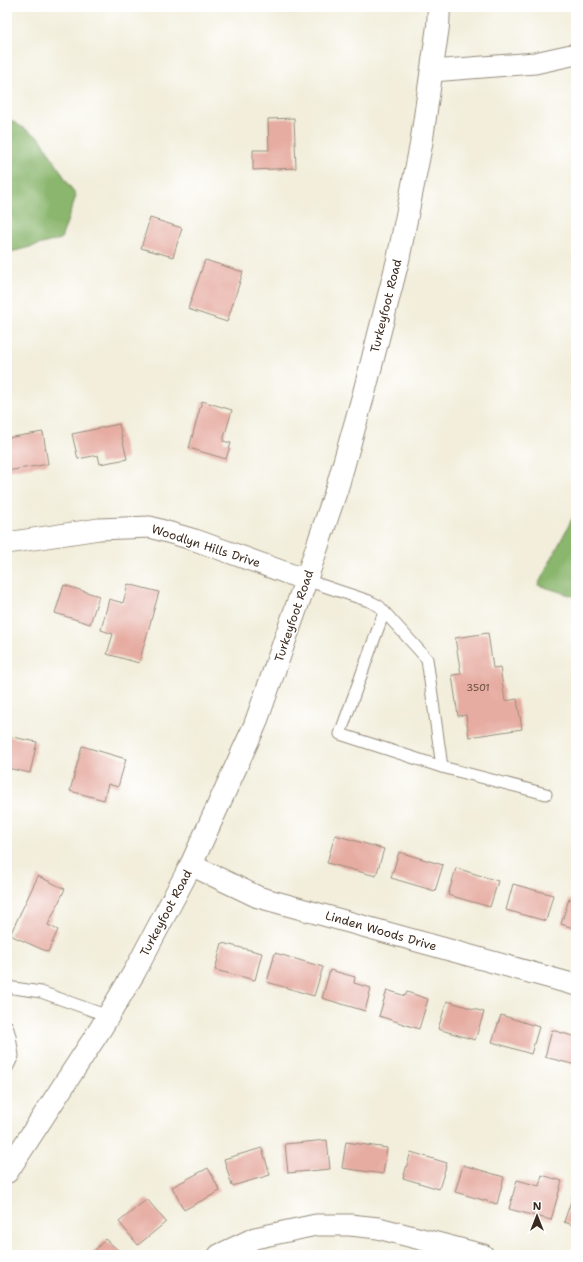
<svg xmlns="http://www.w3.org/2000/svg" width="583" height="1262" font-family="'Shantell Sans',sans-serif">
  <style>
    .forest { fill: #8ab66d; stroke: #627046 }
    .building { fill: #e6aca1 }
    .lines { fill: none; stroke-linecap: round; stroke-linejoin: round }
    .lane-casing { stroke: #968c7c; stroke-width: 13 }
    .street-casing { stroke: #968c7c; stroke-width: 23 }
    .secondary-casing { stroke: #968c7c; stroke-width: 24 }
    .lane { stroke: #fff; stroke-width: 11 }
    .street { stroke: #fff; stroke-width: 21 }
    .secondary { stroke: #fff; stroke-width: 22 }
    .labels { text-anchor: middle; dominant-baseline: central; stroke-width: 3; stroke-linejoin: round; paint-order: stroke }
    .number-label { font-size: 10px; fill: #664a3f }
    .street-label { font-size: 12px; fill: #3b2a1e; stroke: #fff }
  </style>
  <rect width="100%" height="100%" fill="#fff"/>
  <filter id="ink" filterUnits="userSpaceOnUse"><feTurbulence type="fractalNoise" baseFrequency=".025" numOctaves="2"/><feDisplacementMap in="SourceGraphic" scale="8" xChannelSelector="R" yChannelSelector="G"/><feConvolveMatrix kernelMatrix="1 2 1 2 8 2 1 2 1" color-interpolation-filters="sRGB"/></filter>
  <filter id="wash" filterUnits="userSpaceOnUse"><feTurbulence type="fractalNoise" baseFrequency=".012" numOctaves="4" result="noise"/><feDisplacementMap in="SourceGraphic" scale="16" xChannelSelector="R" yChannelSelector="G"/><feGaussianBlur stdDeviation="0.9" result="paint"/><feColorMatrix in="noise" values="0 0 0 0 0 0 0 0 0 0 0 0 0 0 0 0 0 1.4 0 .05"/><feComposite in="paint" operator="in"/></filter>
  <g filter="url(#wash)">
    <rect width="100%" height="100%" fill="#f2eedb"/>
    <!-- forest -->
    <g class="forest">
      <polygon points="7,118 40,138 76,196 61,239 7,253"/>
      <polygon points="576,511 576,597 538,585"/>
    </g>
    <g id="blocks">
      <!-- building -->
      <g class="building">
        <polygon points="273,7 290,7 290,8 273,9"/>
        <polygon points="294,118 296,168 253,170 253,150 269,150 268,119"/>
        <polygon points="150,218 182,228 173,257 141,248"/>
        <polygon points="205,260 243,272 227,322 188,309"/>
        <polygon points="202,401 232,410 223,441 231,443 226,459 189,448"/>
        <polygon points="119,424 127,459 100,464 98,455 78,459 72,434"/>
        <polygon points="43,432 48,464 7,471 7,438"/>
        <polygon points="128,584 159,592 139,663 107,654 113,634 101,630 109,599 123,603"/>
        <polygon points="64,585 99,596 90,624 55,613"/>
        <polygon points="488,633 493,668 500,667 505,701 517,699 522,729 469,737 466,715 458,716 452,675 461,674 455,638"/>
        <polygon points="7,736 37,742 30,773 7,768"/>
        <polygon points="82,746 126,759 118,787 108,784 104,800 70,791"/>
        <polygon points="335,835 384,849 376,876 327,863"/>
        <polygon points="399,852 443,865 435,891 391,878"/>
        <polygon points="456,868 498,881 490,907 448,895"/>
        <polygon points="38,876 65,889 48,925 58,930 48,952 10,935"/>
        <polygon points="513,884 553,895 546,921 506,910"/>
        <polygon points="569,899 576,901 576,929 561,924"/>
        <polygon points="222,943 262,953 255,980 215,970"/>
        <polygon points="275,953 323,967 314,996 267,982"/>
        <polygon points="330,970 355,977 354,983 371,988 365,1011 322,998"/>
        <polygon points="387,990 405,996 407,992 428,999 419,1029 379,1016"/>
        <polygon points="447,1001 484,1012 475,1040 438,1029"/>
        <polygon points="501,1015 539,1027 531,1054 492,1042"/>
        <polygon points="552,1030 576,1037 576,1065 545,1057"/>
        <polygon points="327,1140 330,1169 288,1173 285,1144"/>
        <polygon points="346,1142 387,1148 383,1174 342,1168"/>
        <polygon points="262,1148 270,1175 232,1186 224,1159"/>
        <polygon points="411,1152 447,1163 439,1189 403,1178"/>
        <polygon points="463,1165 504,1177 497,1204 455,1192"/>
        <polygon points="208,1168 220,1191 184,1210 172,1187"/>
        <polygon points="542,1175 562,1181 551,1220 509,1209 517,1180 539,1186"/>
        <polygon points="573,1195 576,1196 576,1226 564,1222"/>
        <polygon points="147,1199 166,1222 138,1245 119,1222"/>
        <polygon points="105,1239 124,1255 91,1255"/>
      </g>
    </g>
  </g>
  <g filter="url(#ink)">
    <use href="#blocks" fill-opacity="0" stroke="#968c7c" stroke-width="1"/>
    <g class="lines">
      <defs>
        <g id="lane">
          <polyline points="306,580 369,601 379,606 427,659 442,767 340,734 384,612"/>
          <polyline points="442,767 546,794"/>
          <polyline points="7,987 41,992 108,1016"/>
          <polyline points="7,1026 10,1036 13,1056 7,1068"/>
        </g>
        <g id="street">
          <polyline points="432,71 535,63 576,54"/>
          <polyline points="7,543 99,529 150,527 195,540 306,580"/>
          <polyline points="191,865 258,897 576,985"/>
          <polyline points="219,1255 255,1238 316,1225 350,1225 378,1228 483,1255"/>
        </g>
        <polyline id="secondary" points="7,1172 101,1028 135,971 191,865 255,725 306,580 337,488 364,393 398,260 421,145 438,26 439,7"/>
      </defs>
      <!-- lane casing -->
      <use href="#lane" class="lane-casing"/>
      <!-- street casing -->
      <use href="#street" class="street-casing"/>
      <!-- secondary casing -->
      <use href="#secondary" class="secondary-casing"/>
      <!-- lane -->
      <use href="#lane" class="lane"/>
      <!-- street -->
      <use href="#street" class="street"/>
      <!-- secondary -->
      <use href="#secondary" class="secondary"/>
    </g>
  </g>
  <g class="labels">
    <!-- number labels -->
    <g class="number-label">
      <text x="478" y="687">3501</text>
    </g>
    <!-- street labels -->
    <g class="street-label">
      <text transform="translate(386 306) rotate(-76)">Turkeyfoot Road</text>
      <text transform="translate(206 546) rotate(18)">Woodlyn Hills Drive</text>
      <text transform="translate(294 616) rotate(-71)">Turkeyfoot Road</text>
      <text transform="translate(166 913) rotate(-62)">Turkeyfoot Road</text>
      <text transform="translate(381 931) rotate(16)">Linden Woods Drive</text>
    </g>
  </g>
  <!-- margin -->
  <rect width="583" height="1262" fill="none" stroke="#fff" stroke-width="24"/>
  <!-- north arrow -->
  <g transform="translate(537 1216)" stroke="#ffffff" stroke-width="3" paint-order="stroke">
  <path d="M0-3L7 15L0 10L-7 15Z" fill="#3b2a1e"/>
  <text y="-6" font-size="11" font-weight="bold" text-anchor="middle" fill="#3b2a1e">N</text>
  </g>
</svg>
